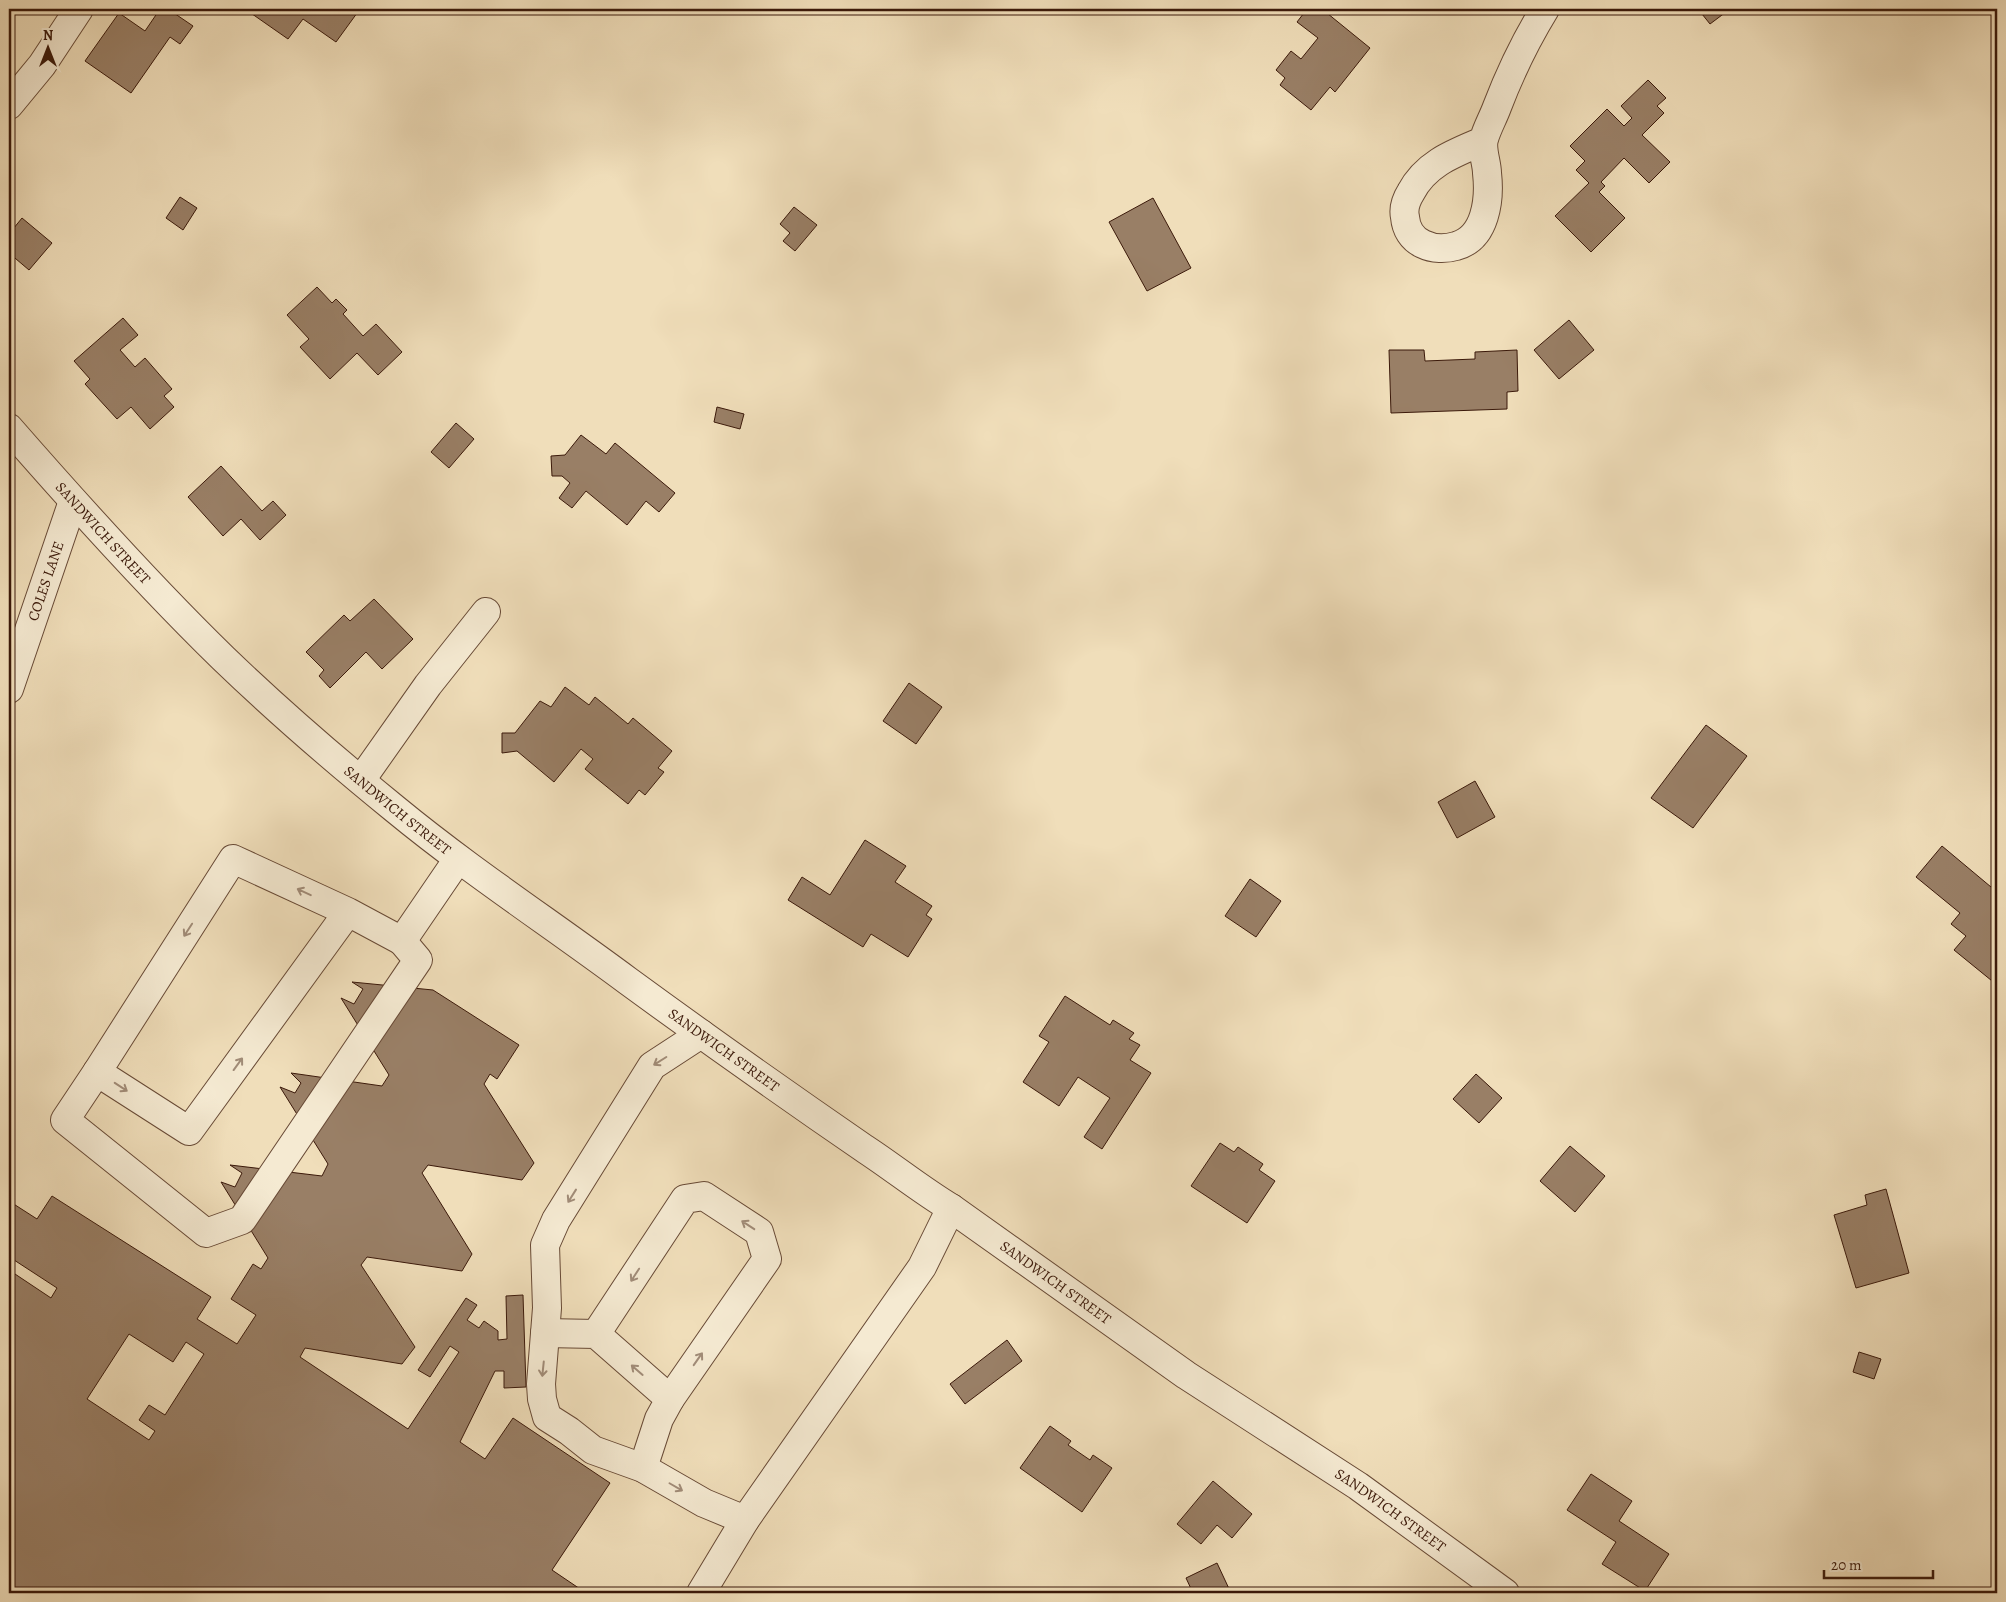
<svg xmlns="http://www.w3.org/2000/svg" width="2006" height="1602" font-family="Alegreya,serif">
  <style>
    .building { fill: #997f66; stroke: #3b190a; fill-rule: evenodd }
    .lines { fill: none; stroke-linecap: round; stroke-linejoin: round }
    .minor-casing { stroke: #684a36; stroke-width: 30 }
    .minor { stroke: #f5ead2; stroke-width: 28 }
    .oneway { stroke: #a18c78 }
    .labels { text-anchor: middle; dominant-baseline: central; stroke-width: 4.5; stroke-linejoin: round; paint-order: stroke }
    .street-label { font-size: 15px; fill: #3b190a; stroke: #f5ead2 }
  </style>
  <rect width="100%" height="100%" fill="#f0deba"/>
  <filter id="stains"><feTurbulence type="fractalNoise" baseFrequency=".004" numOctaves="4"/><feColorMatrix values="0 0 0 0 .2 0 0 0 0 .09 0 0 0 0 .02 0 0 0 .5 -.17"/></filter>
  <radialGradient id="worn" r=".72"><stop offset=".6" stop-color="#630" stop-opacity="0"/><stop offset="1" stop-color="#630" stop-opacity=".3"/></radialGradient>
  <!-- building -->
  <g class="building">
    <polygon points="160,9 168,9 193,26 180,44 170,37 131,93 85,61 119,13 145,31"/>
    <polygon points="245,9 360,9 336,42 303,19 288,39"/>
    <polygon points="1307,9 1322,9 1370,48 1335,92 1330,87 1311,110 1280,85 1285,78 1276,70 1291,51 1301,59 1318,38 1297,22"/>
    <polygon points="1698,9 1730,9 1710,24"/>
    <polygon points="1648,80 1666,98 1657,106 1664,113 1642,135 1670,162 1649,183 1624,158 1601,182 1605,186 1599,192 1625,218 1591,252 1555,216 1589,183 1576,170 1585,161 1570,146 1607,109 1624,126 1632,118 1621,106"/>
    <polygon points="180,197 197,208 183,230 166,218"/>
    <polygon points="1153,198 1191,268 1147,291 1109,222"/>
    <polygon points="794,207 817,225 795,251 783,241 790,233 780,224"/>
    <polygon points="22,218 52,243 29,270 9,253 9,234"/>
    <polygon points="317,287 332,303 336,299 347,310 343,314 363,336 376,324 402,352 378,375 357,353 330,379 300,347 309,339 287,315"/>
    <polygon points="123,318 138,335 120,350 135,367 145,358 172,389 164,396 174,407 150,429 131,407 117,419 85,384 90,379 74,361"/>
    <polygon points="1569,320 1594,350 1559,379 1534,350"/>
    <polygon points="1389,350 1424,350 1425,361 1475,359 1475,352 1517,350 1518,391 1507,392 1507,409 1391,413"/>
    <polygon points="717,407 744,414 740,429 714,422"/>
    <polygon points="456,423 474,439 449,468 431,452"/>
    <polygon points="581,435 606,454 615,443 675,493 659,512 646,501 627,525 586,491 572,508 559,498 570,483 562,476 552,476 551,456 565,455"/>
    <polygon points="221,466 262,511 273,501 286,515 260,540 241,519 223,536 188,497"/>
    <polygon points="374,599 413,639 382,669 366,652 330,688 319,676 324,670 306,652 344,615 350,621"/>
    <polygon points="909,683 942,707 916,744 883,721"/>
    <polygon points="565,687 589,705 595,697 628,724 633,718 672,751 658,768 664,772 645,795 639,790 628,804 585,769 593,759 581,749 554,782 517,751 502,753 502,733 515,733 540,701 551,707"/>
    <polygon points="1706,725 1747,756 1693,828 1651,798"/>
    <polygon points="1475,781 1495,817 1457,838 1438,802"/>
    <polygon points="865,840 906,866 895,882 932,906 926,915 932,919 908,957 871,934 863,947 788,900 802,877 830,895"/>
    <polygon points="1942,846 1997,892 1997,985 1954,950 1966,936 1951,924 1960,913 1916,877"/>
    <polygon points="1250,879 1281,901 1256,937 1225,916"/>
    <path d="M352,982l81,8 86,55 -22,34 -7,-5 -6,10 50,79 -12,17 -94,-15 -6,8 50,81 -10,17 -95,-14 -6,8 54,82 -13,17 -97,-16 -5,9 108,72 51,-77 -9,-6 -20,31 -12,-7 48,-72 11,7 -10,15 12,8 5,-7 14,10v9l9,-1 -1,-43 17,-1 3,92 -22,1v-17h-9l-35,71 25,17 28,-41 97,65 -58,87 34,23h-577v-323l42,28 6,-10 -46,-30 -2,4v-61l28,18 15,-23 159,101 -14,22 40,25 19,-29 -25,-16 22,-35 8,5 7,-11 -47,-76 14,5 7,-14 -12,-8 92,11 6,-12 -48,-77 15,6 6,-10 -10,-10 91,13 7,-11 -48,-77 13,6 9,-15zM129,1334l44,28 13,-20 18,12 -39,61 -16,-10 -10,15 16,11 -6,9 -62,-41z"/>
    <polygon points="1065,996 1110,1025 1113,1020 1134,1033 1129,1039 1140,1045 1130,1060 1151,1073 1102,1149 1084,1137 1110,1098 1078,1077 1059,1106 1023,1082 1049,1042 1039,1036"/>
    <polygon points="1476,1074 1502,1098 1479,1123 1453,1099"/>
    <polygon points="1220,1143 1234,1152 1238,1147 1263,1164 1259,1170 1275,1181 1247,1223 1191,1186"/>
    <polygon points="1570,1146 1605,1176 1575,1212 1540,1181"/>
    <polygon points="1886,1189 1909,1273 1856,1288 1834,1215 1867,1205 1865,1195"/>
    <polygon points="1007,1340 1022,1361 965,1404 950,1384"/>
    <polygon points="1859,1352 1881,1359 1874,1379 1853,1372"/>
    <polygon points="1050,1426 1071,1441 1068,1445 1090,1460 1093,1455 1112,1468 1082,1512 1020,1468"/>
    <polygon points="1591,1474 1632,1501 1619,1521 1669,1554 1645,1591 1602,1564 1616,1542 1567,1510"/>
    <polygon points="1213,1481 1252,1514 1232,1538 1217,1525 1201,1544 1177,1524"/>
    <polygon points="1217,1563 1231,1593 1193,1593 1186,1578"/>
  </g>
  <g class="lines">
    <defs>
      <g id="minor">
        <polyline points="9,105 42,65 79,9"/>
        <path d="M1483,141c-28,12 -57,22 -72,51 -5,8 -8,16 -6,25 1,12 7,22 18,27 10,5 23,5 33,2 30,-8 34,-47 31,-73 0,-10 -6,-24 -3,-34 3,-11 9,-21 13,-32 13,-34 29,-67 48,-98"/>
        <path id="s1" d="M9,428c69,79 139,157 214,230 55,53 113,103 172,151 74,61 155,114 233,172 78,57 157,113 237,168 29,19 56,41 86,59l235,167 172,111 147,107"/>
        <path id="s2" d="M9,689l64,-188"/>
        <polyline points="361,780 428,685 486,612"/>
        <polyline points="348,912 189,1131 97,1072 233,859 348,912 402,941 458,859"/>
        <polyline points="701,1034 652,1066 556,1220 545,1245 547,1308 541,1384 542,1399 547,1417 569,1431 593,1450 643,1468 704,1503 745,1520"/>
        <polyline points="97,1072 65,1120 206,1233 242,1220 418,960 402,941"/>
        <polyline points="545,1333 596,1334 670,1399 659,1419 643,1468"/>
        <polyline points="596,1334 685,1199 704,1196 759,1232 767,1259 670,1399"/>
        <polyline points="701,1593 745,1520 922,1267 951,1208"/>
      </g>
    </defs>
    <!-- minor casing -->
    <use href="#minor" class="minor-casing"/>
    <!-- minor -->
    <use href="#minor" class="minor"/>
  </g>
  <!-- one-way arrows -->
  <defs><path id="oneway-shaft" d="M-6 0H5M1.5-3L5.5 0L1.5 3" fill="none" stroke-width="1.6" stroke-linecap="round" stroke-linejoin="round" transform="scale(1.25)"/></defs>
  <g class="oneway">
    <use href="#oneway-shaft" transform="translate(304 892) rotate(-155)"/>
    <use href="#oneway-shaft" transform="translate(188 930) rotate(123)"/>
    <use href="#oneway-shaft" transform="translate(660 1061) rotate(148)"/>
    <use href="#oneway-shaft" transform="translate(238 1064) rotate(-54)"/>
    <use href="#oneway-shaft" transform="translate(121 1087) rotate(33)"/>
    <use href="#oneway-shaft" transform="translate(572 1196) rotate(122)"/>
    <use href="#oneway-shaft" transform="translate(748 1225) rotate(-147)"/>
    <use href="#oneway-shaft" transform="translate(635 1275) rotate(123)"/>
    <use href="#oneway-shaft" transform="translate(698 1359) rotate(-55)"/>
    <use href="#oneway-shaft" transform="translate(543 1369) rotate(96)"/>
    <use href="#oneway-shaft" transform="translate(637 1370) rotate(-139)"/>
    <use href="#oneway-shaft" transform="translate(676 1487) rotate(30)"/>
  </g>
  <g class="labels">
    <!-- street labels -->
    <g class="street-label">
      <text stroke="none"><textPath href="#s1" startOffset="141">SANDWICH STREET</textPath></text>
      <text stroke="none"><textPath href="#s2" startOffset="114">COLES LANE</textPath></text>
      <text stroke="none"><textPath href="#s1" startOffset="546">SANDWICH STREET</textPath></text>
      <text stroke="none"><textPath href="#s1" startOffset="951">SANDWICH STREET</textPath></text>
      <text stroke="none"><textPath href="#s1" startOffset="1356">SANDWICH STREET</textPath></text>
      <text stroke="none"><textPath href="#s1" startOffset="1761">SANDWICH STREET</textPath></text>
    </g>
  </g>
  <!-- margin -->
  <rect width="2006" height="1602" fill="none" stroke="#f0deba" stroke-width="30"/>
  <rect x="10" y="10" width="1986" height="1582" fill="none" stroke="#3b190a" stroke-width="2.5"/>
  <rect x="15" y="15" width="1976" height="1572" fill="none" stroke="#3b190a"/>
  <!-- north arrow -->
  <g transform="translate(48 48)" stroke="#f5ead2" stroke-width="4" paint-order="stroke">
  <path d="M0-4L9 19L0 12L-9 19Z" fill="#3b190a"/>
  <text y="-8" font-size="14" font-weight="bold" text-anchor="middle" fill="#3b190a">N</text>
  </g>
  <!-- scale -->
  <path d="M1824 1570v8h109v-8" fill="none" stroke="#3b190a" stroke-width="2.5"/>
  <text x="1831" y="1570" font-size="15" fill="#3b190a" stroke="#f5ead2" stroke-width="4" paint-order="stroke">20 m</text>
  <rect width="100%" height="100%" filter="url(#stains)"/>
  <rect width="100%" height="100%" fill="url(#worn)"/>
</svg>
